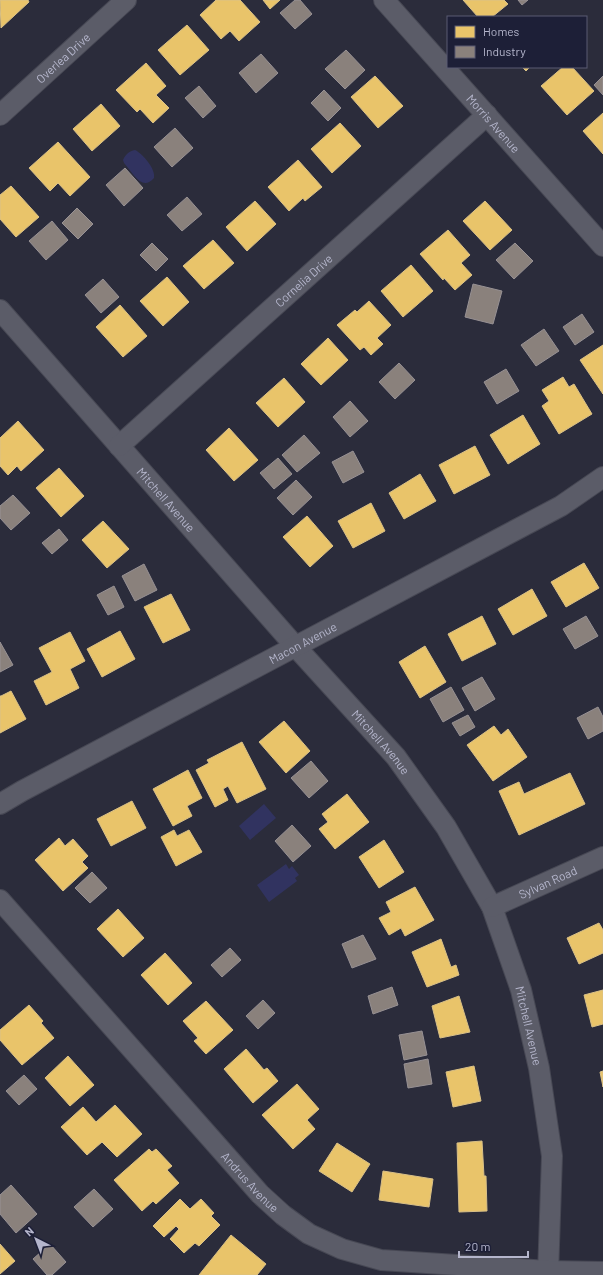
<svg xmlns="http://www.w3.org/2000/svg" width="603" height="1275" font-family="Barlow,sans-serif">
  <style>
    .water { fill: #313360 }
    .homes { fill: #e9c46a; stroke: #d9c087 }
    .industry { fill: #8a817c; stroke: #979194 }
    .lines { fill: none; stroke-linecap: round; stroke-linejoin: round }
    .street-casing { stroke: #474854; stroke-width: 22 }
    .street { stroke: #5b5c68; stroke-width: 20 }
    .labels { text-anchor: middle; dominant-baseline: central; stroke-width: 4; stroke-linejoin: round; paint-order: stroke }
    .street-label { font-size: 12px; fill: #b5b6cc; stroke: #1d1f37 }
  </style>
  <rect width="100%" height="100%" fill="#2b2c3b"/>
  <!-- water -->
  <g class="water">
    <path d="M135,150c8,4 21,19 19,28 -12,14 -21,-5 -30,-15l-1,-3c2,-5 6,-9 12,-10z"/>
    <polygon points="264,804 276,818 250,840 239,826"/>
    <polygon points="286,864 289,869 292,866 299,875 295,878 297,881 269,902 257,885"/>
  </g>
  <!-- homes -->
  <g class="homes">
    <polygon points="0,0 28,0 29,2 1,28"/>
    <polygon points="216,0 240,0 260,22 239,41 230,31 221,39 200,15"/>
    <polygon points="263,0 280,0 270,9"/>
    <polygon points="463,0 504,0 508,4 492,17 478,17"/>
    <polygon points="187,25 209,50 180,75 158,50"/>
    <polygon points="146,63 166,86 156,95 169,108 153,123 140,109 137,112 116,90"/>
    <polygon points="522,67 530,67 526,71"/>
    <polygon points="563,67 572,67 594,91 567,115 541,86"/>
    <polygon points="375,76 403,106 378,128 351,97"/>
    <polygon points="101,104 120,126 92,151 73,129"/>
    <polygon points="603,113 603,154 583,131"/>
    <polygon points="340,123 361,146 332,173 311,149"/>
    <polygon points="58,142 90,177 70,196 58,183 50,191 29,168"/>
    <polygon points="298,160 322,187 305,201 303,198 289,211 268,187"/>
    <polygon points="11,186 39,217 16,237 0,219 0,195"/>
    <polygon points="255,201 276,224 247,251 226,227"/>
    <polygon points="485,201 512,230 490,250 463,221"/>
    <polygon points="448,230 470,255 461,263 472,275 455,290 444,278 443,280 420,254"/>
    <polygon points="213,240 234,263 204,289 183,266"/>
    <polygon points="411,265 433,291 403,317 381,291"/>
    <polygon points="167,277 189,302 163,326 140,301"/>
    <polygon points="369,301 391,325 377,338 383,344 371,355 364,347 360,350 337,325 355,310 357,312"/>
    <polygon points="120,305 147,336 123,357 96,327"/>
    <polygon points="328,338 348,360 321,385 301,364"/>
    <polygon points="603,345 603,394 580,360"/>
    <polygon points="563,377 569,387 574,384 592,414 559,434 542,406 549,401 542,390"/>
    <polygon points="284,378 305,402 278,427 256,403"/>
    <polygon points="523,415 540,444 508,464 490,435"/>
    <polygon points="18,421 44,450 21,471 17,466 8,475 0,466 0,438"/>
    <polygon points="229,428 258,460 234,481 206,450"/>
    <polygon points="475,446 490,475 454,494 439,465"/>
    <polygon points="59,468 84,496 61,517 36,488"/>
    <polygon points="420,474 436,501 404,519 389,493"/>
    <polygon points="371,503 385,531 353,548 338,521"/>
    <polygon points="307,516 333,546 310,567 283,537"/>
    <polygon points="103,521 129,549 107,568 82,540"/>
    <polygon points="584,563 599,588 566,607 551,582"/>
    <polygon points="532,589 547,616 513,635 498,609"/>
    <polygon points="171,594 190,630 163,643 144,607"/>
    <polygon points="482,616 496,644 462,661 448,634"/>
    <polygon points="120,631 135,659 102,677 87,649"/>
    <polygon points="70,632 85,661 70,669 79,688 46,705 34,681 52,672 39,648"/>
    <polygon points="425,646 446,682 420,698 399,662"/>
    <polygon points="11,691 26,719 0,733 0,696 1,696"/>
    <polygon points="284,721 310,751 286,773 259,742"/>
    <polygon points="494,726 501,735 508,729 527,757 493,781 467,745"/>
    <polygon points="242,742 266,789 237,803 228,786 223,789 228,800 215,807 196,770 209,763 207,760"/>
    <polygon points="188,770 202,798 187,806 192,816 173,826 153,789"/>
    <polygon points="570,773 585,804 519,835 499,791 519,782 524,794"/>
    <polygon points="347,794 369,822 335,849 319,829 328,822 322,814"/>
    <polygon points="132,801 146,828 111,846 97,819"/>
    <polygon points="174,830 177,836 189,830 202,852 176,866 161,837"/>
    <polygon points="59,838 65,846 73,839 88,856 82,862 88,868 63,891 35,860"/>
    <polygon points="384,840 404,872 379,888 359,857"/>
    <polygon points="415,887 434,920 405,936 401,928 389,935 379,918 391,912 386,902"/>
    <polygon points="118,909 144,938 123,957 97,929"/>
    <polygon points="599,923 603,930 603,953 579,964 567,938"/>
    <polygon points="441,939 451,967 456,965 459,975 427,987 412,952"/>
    <polygon points="165,953 192,983 168,1005 141,975"/>
    <polygon points="603,990 603,1024 592,1027 584,995"/>
    <polygon points="459,996 470,1032 440,1038 432,1006"/>
    <polygon points="206,1001 233,1030 206,1054 194,1041 198,1038 183,1021"/>
    <polygon points="29,1005 43,1021 41,1023 54,1038 22,1065 0,1040 0,1030"/>
    <polygon points="246,1049 264,1070 267,1068 278,1081 253,1103 224,1069"/>
    <polygon points="68,1056 94,1085 70,1106 45,1078"/>
    <polygon points="474,1066 481,1101 453,1107 446,1072"/>
    <polygon points="603,1071 603,1087 600,1072"/>
    <polygon points="297,1084 319,1109 307,1120 315,1129 293,1149 262,1115"/>
    <polygon points="115,1105 142,1134 117,1157 102,1142 87,1155 61,1127 83,1107 96,1122"/>
    <polygon points="482,1141 484,1176 486,1176 487,1211 459,1212 457,1143"/>
    <polygon points="337,1143 370,1164 352,1192 319,1171"/>
    <polygon points="149,1149 152,1152 156,1149 172,1166 167,1170 179,1183 156,1204 153,1201 142,1211 114,1180"/>
    <polygon points="383,1171 433,1179 429,1207 379,1200"/>
    <polygon points="180,1199 190,1209 201,1199 214,1213 211,1216 220,1225 199,1246 195,1243 184,1253 170,1239 179,1229 176,1226 164,1237 153,1226"/>
    <polygon points="231,1235 266,1264 257,1275 199,1275"/>
    <polygon points="0,1244 15,1261 0,1274"/>
  </g>
  <!-- industry -->
  <g class="industry">
    <polygon points="295,0 300,0 312,14 295,29 280,13"/>
    <polygon points="518,0 528,0 522,5"/>
    <polygon points="346,50 365,70 345,89 325,69"/>
    <polygon points="261,54 278,73 256,93 239,73"/>
    <polygon points="603,76 603,95 594,85"/>
    <polygon points="199,86 216,106 203,118 185,98"/>
    <polygon points="324,90 341,108 328,121 311,103"/>
    <polygon points="175,128 193,148 172,167 154,147"/>
    <polygon points="125,168 143,188 124,206 106,185"/>
    <polygon points="187,197 202,214 182,231 167,215"/>
    <polygon points="77,208 93,224 78,239 62,223"/>
    <polygon points="52,221 68,240 46,260 29,241"/>
    <polygon points="152,243 168,259 156,271 140,255"/>
    <polygon points="515,243 533,261 514,279 496,260"/>
    <polygon points="103,279 119,297 101,313 85,295"/>
    <polygon points="473,284 502,291 493,324 465,317"/>
    <polygon points="582,314 594,332 575,345 563,327"/>
    <polygon points="544,329 559,351 536,366 521,345"/>
    <polygon points="399,363 415,380 395,399 379,382"/>
    <polygon points="506,369 519,391 497,404 484,382"/>
    <polygon points="350,401 368,421 350,437 333,417"/>
    <polygon points="304,435 320,453 297,472 282,455"/>
    <polygon points="353,451 364,472 343,483 332,462"/>
    <polygon points="278,458 292,474 274,489 260,473"/>
    <polygon points="296,480 312,497 293,515 277,498"/>
    <polygon points="13,495 30,513 11,530 0,518 0,506"/>
    <polygon points="59,529 68,540 52,554 42,543"/>
    <polygon points="144,564 157,590 135,601 122,576"/>
    <polygon points="114,586 124,607 108,615 97,595"/>
    <polygon points="586,616 598,636 575,649 563,629"/>
    <polygon points="0,642 13,665 0,672"/>
    <polygon points="482,677 495,699 475,711 462,688"/>
    <polygon points="451,687 464,710 443,722 430,699"/>
    <polygon points="598,707 603,717 603,731 588,739 577,718"/>
    <polygon points="468,715 475,727 460,736 452,723"/>
    <polygon points="311,761 328,781 309,798 291,778"/>
    <polygon points="292,825 311,846 293,862 275,841"/>
    <polygon points="92,872 107,888 90,903 75,888"/>
    <polygon points="363,935 376,959 352,968 342,944"/>
    <polygon points="230,948 241,960 222,977 211,965"/>
    <polygon points="392,987 398,1005 373,1014 368,996"/>
    <polygon points="263,1000 275,1013 258,1029 246,1016"/>
    <polygon points="422,1031 427,1055 404,1060 399,1035"/>
    <polygon points="428,1059 432,1084 408,1088 404,1064"/>
    <polygon points="24,1075 37,1089 19,1105 6,1091"/>
    <polygon points="11,1185 37,1214 16,1233 0,1214 0,1195"/>
    <polygon points="94,1189 113,1209 93,1227 74,1207"/>
    <polygon points="50,1244 66,1262 52,1275 47,1275 33,1259"/>
  </g>
  <g class="lines">
    <defs>
      <g id="street">
        <path id="s1" d="M384,0l219,246"/>
        <path id="s2" d="M0,115l126,-115"/>
        <path id="s3" d="M0,310l295,336 101,111 50,70 46,80 29,83 18,78 13,88 -4,119"/>
        <path id="s4" d="M119,446l368,-331"/>
        <path id="s5" d="M0,804l22,-13 539,-285 42,-29"/>
        <path id="s6" d="M0,900l260,294 23,21 26,19 33,15 39,11 167,11 55,1"/>
        <path id="s7" d="M492,907l111,-50"/>
      </g>
    </defs>
    <!-- street casing -->
    <use href="#street" class="street-casing"/>
    <!-- street -->
    <use href="#street" class="street"/>
  </g>
  <g class="labels">
    <!-- street labels -->
    <g class="street-label">
      <text stroke="none"><textPath href="#s2" startOffset="85">Overlea Drive</textPath></text>
      <text stroke="none"><textPath href="#s1" startOffset="165">Morris Avenue</textPath></text>
      <text stroke="none"><textPath href="#s4" startOffset="248">Cornelia Drive</textPath></text>
      <text stroke="none"><textPath href="#s3" startOffset="252">Mitchell Avenue</textPath></text>
      <text stroke="none"><textPath href="#s5" startOffset="343">Macon Avenue</textPath></text>
      <text stroke="none"><textPath href="#s3" startOffset="576">Mitchell Avenue</textPath></text>
      <text stroke="none"><textPath href="#s7" startOffset="61">Sylvan Road</textPath></text>
      <text stroke="none"><textPath href="#s3" startOffset="900">Mitchell Avenue</textPath></text>
      <text stroke="none"><textPath href="#s6" startOffset="377">Andrus Avenue</textPath></text>
    </g>
  </g>
  <!-- legend -->
  <rect x="447" y="16" width="140" height="52" fill="#1d1f37" stroke="#5a5b73"/>
  <rect x="455" y="26" width="20" height="12" fill="#e9c46a" stroke="#5a5b73"/>
  <text x="483" y="36" font-size="12" fill="#b5b6cc">Homes</text>
  <rect x="455" y="46" width="20" height="12" fill="#8a817c" stroke="#5a5b73"/>
  <text x="483" y="56" font-size="12" fill="#b5b6cc">Industry</text>
  <!-- north arrow -->
  <g transform="translate(36 1239) rotate(318)" stroke="#1d1f37" stroke-width="3" paint-order="stroke">
  <path d="M0-3L7 15L0 10L-7 15Z" fill="#b5b6cc"/>
  <text y="-6" font-size="11" font-weight="bold" text-anchor="middle" fill="#b5b6cc">N</text>
  </g>
  <!-- scale -->
  <path d="M459 1251v6h69v-6" fill="none" stroke="#b5b6cc" stroke-width="2"/>
  <text x="465" y="1251" font-size="12" fill="#b5b6cc" stroke="#1d1f37" stroke-width="3" paint-order="stroke">20 m</text>
</svg>
